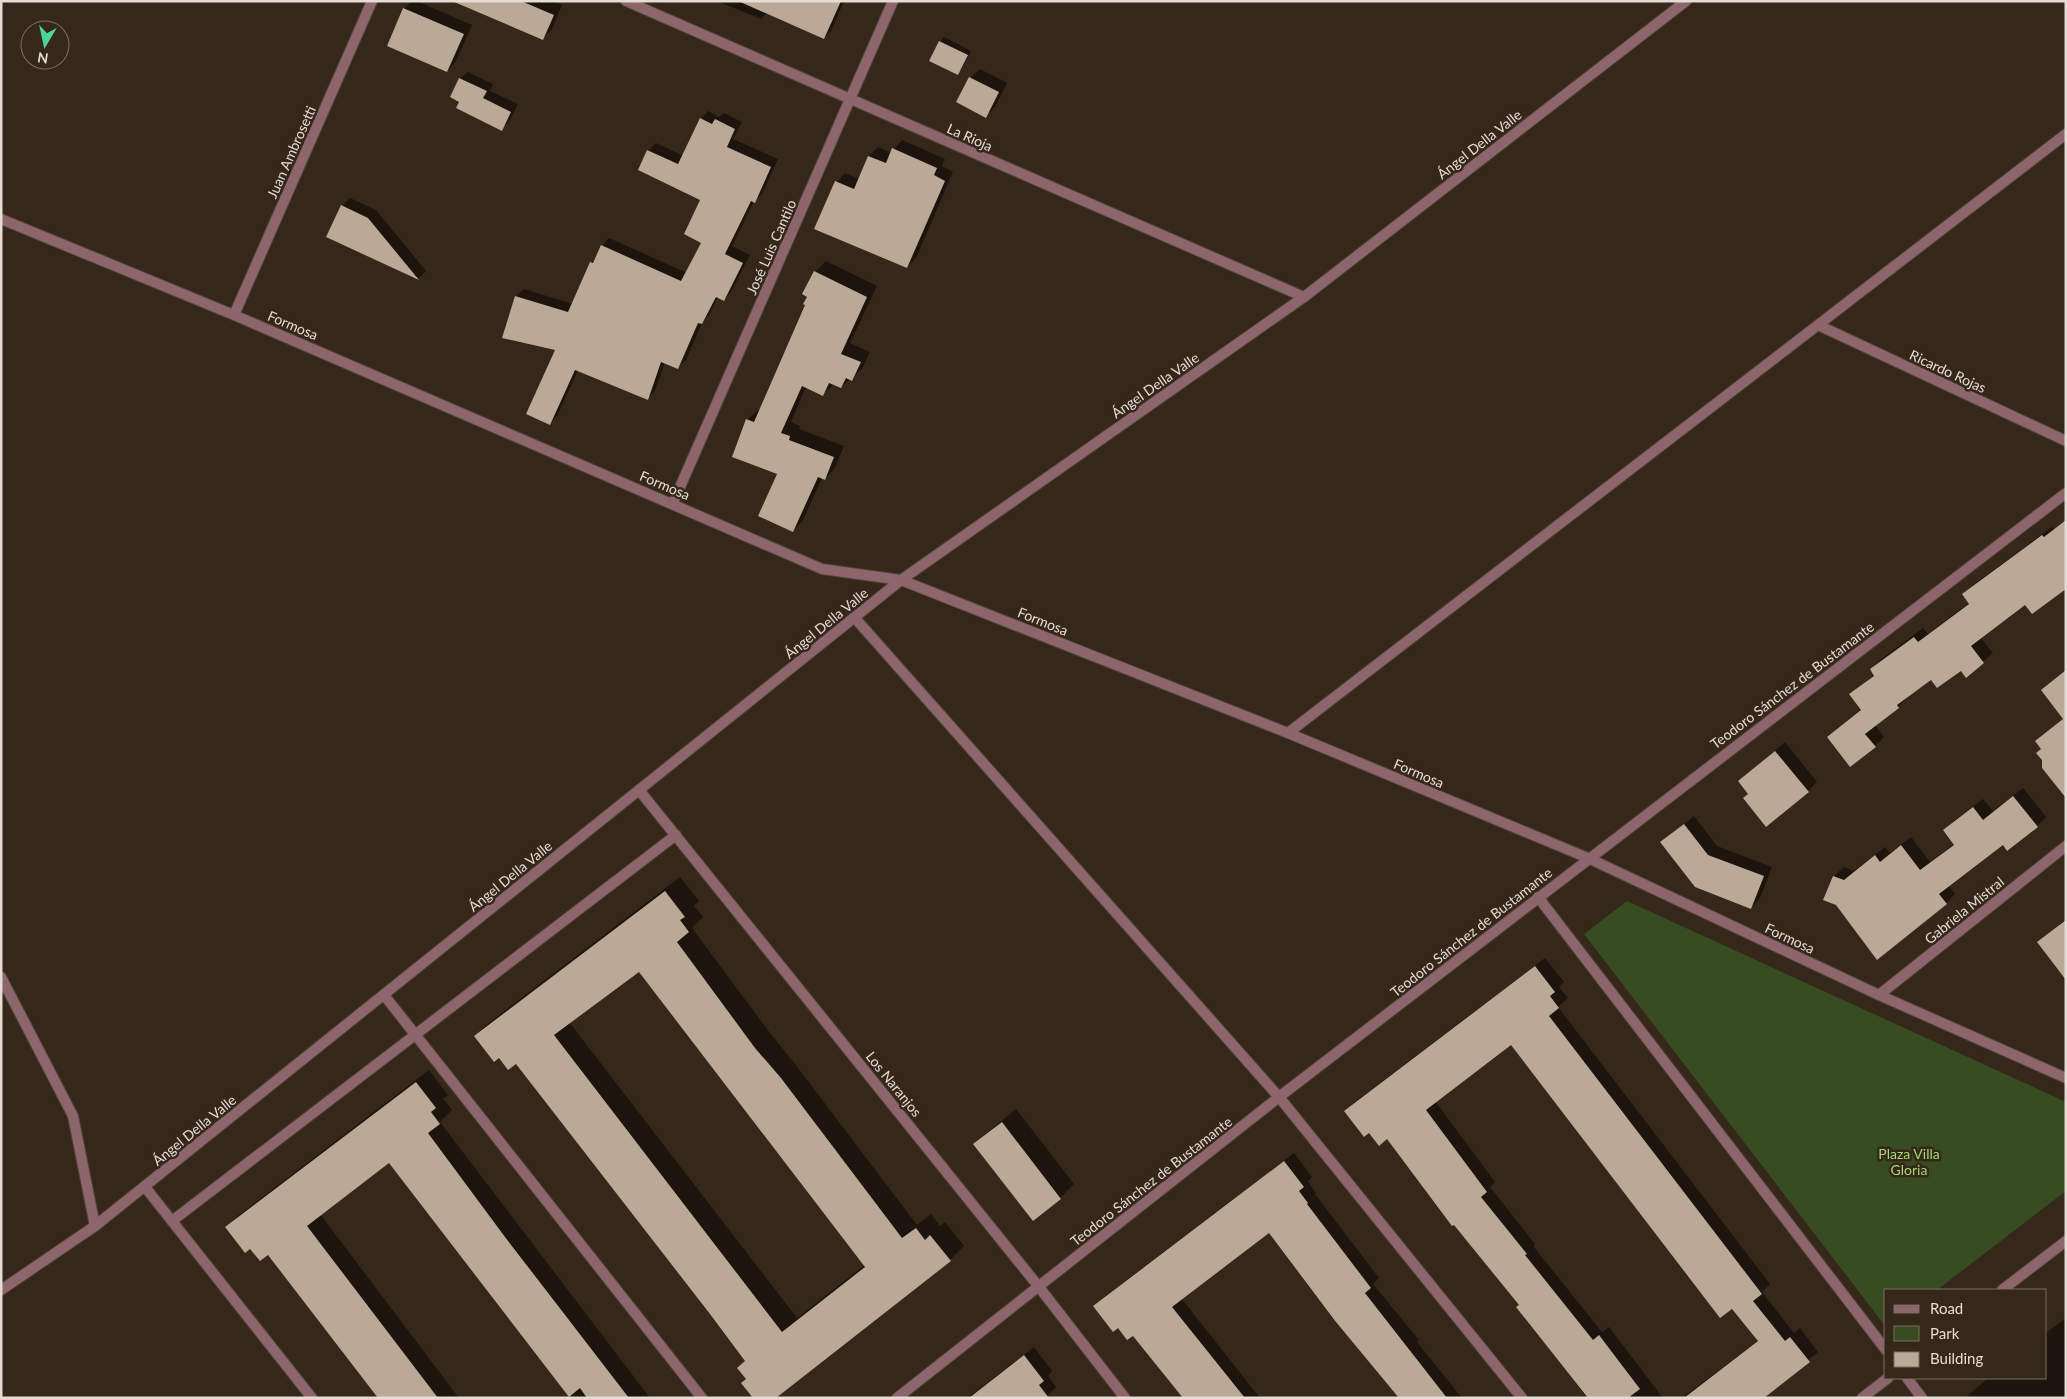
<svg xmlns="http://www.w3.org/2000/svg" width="2067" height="1399" font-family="Lato,sans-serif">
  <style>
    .green { fill: #374c21 }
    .shadow { fill: #0007; fill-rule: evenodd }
    .building { fill: #bba997; fill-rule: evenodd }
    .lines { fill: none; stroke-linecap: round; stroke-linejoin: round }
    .service-casing { stroke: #514437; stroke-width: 12 }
    .minor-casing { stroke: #514437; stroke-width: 12 }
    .service { stroke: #8d656d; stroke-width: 10 }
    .minor { stroke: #8d656d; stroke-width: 10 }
    .labels { text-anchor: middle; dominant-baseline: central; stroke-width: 5; stroke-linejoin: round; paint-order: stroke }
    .street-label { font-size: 14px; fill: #e5dcd3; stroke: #352719 }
    .park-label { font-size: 14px; fill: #a5da71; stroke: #352719 }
  </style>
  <rect width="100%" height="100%" fill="#352719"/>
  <!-- green -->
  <polygon class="green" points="1627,901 2066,1102 2066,1191 1937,1290 1886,1290 1886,1327 1584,934"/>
  <!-- shadow -->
  <g class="shadow">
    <polygon points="412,1 417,1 472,25 456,61 447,71 404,9"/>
    <polygon points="489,1 552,1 562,5 552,29 543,38"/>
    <polygon points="717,1 844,1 831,31 824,38 767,13 761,19"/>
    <polygon points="944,37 971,51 962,69 957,73 940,42"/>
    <polygon points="980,69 1007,83 995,107 986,116 970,78"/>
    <polygon points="468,72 493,84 490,91 518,104 509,122 501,129 460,102 460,79"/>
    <polygon points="708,111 719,117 724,113 742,122 733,139 778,159 762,194 754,201 732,246 750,255 731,292 724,300 718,297 709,315 702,323 686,360 678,367 665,362 655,391 647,398 578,370 557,416 550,423 557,349 503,337 516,296 524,289 573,304 591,263 597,257 602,246 609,238 687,273 703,242 702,199 648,151 656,143 684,156 701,119"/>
    <polygon points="902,140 945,159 942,166 953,172 916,258 907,267 837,182 845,173 859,179 869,156 878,147 891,153"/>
    <polygon points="350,198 376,210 426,271 419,278 327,237 342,206"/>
    <polygon points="826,261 877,286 850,343 870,352 862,369 841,387 834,384 823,394 806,387 791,422 800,426 799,429 844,446 835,468 825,479 822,478 803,520 793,531 778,473 747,420 758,410 761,411 807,305 815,272"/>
    <polygon points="2066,520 2066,588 2026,603 1980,637 1993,653 1966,676 1961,669 1931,678 1906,697 1907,698 1898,707 1875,725 1884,737 1875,746 1828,737 1862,709 1851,694 1875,674 1871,669 1880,660 1923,628 1928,634 1970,602 1964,594 1973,585 2052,527 2054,529"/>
    <polygon points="2066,670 2066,796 2042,748 2037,741 2064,718 2043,690"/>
    <polygon points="1785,742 1817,782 1808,791 1750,793 1739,781"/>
    <polygon points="2023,788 2046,817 2037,826 2003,843 1948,885 1955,894 1946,904 1836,904 1825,900 1834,876 1844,867 1854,871 1885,847 1890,853 1911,837 1930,862 1955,843 1945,830 1954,821 1983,799 1993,811"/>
    <polygon points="1694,816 1717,846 1772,867 1760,898 1751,908 1662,842"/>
    <path d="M680,877l19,24 -5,5 9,11 -11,11 78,105 25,31 122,161 14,-11 9,12 5,-4 19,24 -14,14 -203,119 -1,-19 -230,-297 -17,-7 -24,-20 15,-14zM639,970l226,295 -68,53 -228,-296z"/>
    <polygon points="2066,919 2066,958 2039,942"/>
    <polygon points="1545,958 1564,982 1559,987 1568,998 1558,1007 1770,1284 1762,1292 1794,1333 1800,1328 1818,1352 1762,1398 1682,1398 1759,1340 1511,1043 1435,1101 1495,1182 1490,1187 1535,1244 1533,1246 1602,1332 1609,1327 1663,1398 1587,1398 1518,1307 1520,1305 1387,1137 1369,1131 1346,1111 1355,1102"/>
    <polygon points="429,1070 448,1095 443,1099 452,1110 440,1122 650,1398 571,1398 389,1161 320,1214 459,1398 380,1398 268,1253 251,1247 227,1227 239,1215"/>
    <polygon points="1016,1109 1074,1184 1060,1198 1033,1219 975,1144 989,1131"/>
    <polygon points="1294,1153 1312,1177 1308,1181 1316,1193 1315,1194 1379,1278 1373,1284 1419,1340 1417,1342 1462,1398 1400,1398 1269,1231 1181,1298 1260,1398 1184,1398 1133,1334 1119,1326 1095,1306 1104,1297"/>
    <polygon points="2066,1318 2066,1398 1965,1398 1988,1378 2046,1378 2046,1333"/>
    <polygon points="1034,1347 1052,1371 1048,1376 1056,1387 1047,1396 1048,1398 967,1398"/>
  </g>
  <!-- building -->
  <g class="building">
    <polygon points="452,1 521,1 554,15 543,40"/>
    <polygon points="738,1 841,1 824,39"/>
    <polygon points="403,8 464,34 447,72 387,46"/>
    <polygon points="939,41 968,55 958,75 929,61"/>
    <polygon points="969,77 999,92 986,118 956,102"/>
    <polygon points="459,78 487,91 483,98 511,112 502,131 456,108 459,102 450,97"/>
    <polygon points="700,118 712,124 715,119 735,129 727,147 771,167 755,203 751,201 725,254 743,263 724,301 716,297 702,324 698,323 678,369 661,362 648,400 575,370 550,425 526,414 555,350 502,338 515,296 568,312 590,262 593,263 601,245 681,281 701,243 684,234 700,200 638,170 647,150 678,164"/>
    <polygon points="892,148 937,168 934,175 945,181 907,268 814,229 835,181 854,189 868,156 886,163"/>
    <polygon points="341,205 368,218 419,280 326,237"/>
    <polygon points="814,271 867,297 841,354 861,362 852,381 846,378 841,388 829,383 823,396 802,386 781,433 790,436 789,440 834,457 825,480 818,477 793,532 758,516 777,474 732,457 746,419 754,422 805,305 803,304 807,297 802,294"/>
    <polygon points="2066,520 2066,589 2032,614 2025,605 1971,646 1984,663 1966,678 1961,671 1937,688 1931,680 1897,705 1899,708 1865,734 1876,747 1850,767 1827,737 1861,710 1849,694 1874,676 1870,669 1914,637 1918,642 1969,604 1962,594 2042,535 2044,537"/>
    <polygon points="2066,670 2066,798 2042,768 2042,760 2036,753 2041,749 2035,741 2063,719 2041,690"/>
    <polygon points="1775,751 1809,792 1766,827 1743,798 1748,794 1738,781"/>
    <polygon points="2013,796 2038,827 2007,851 2003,845 1939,894 1947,904 1877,960 1836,905 1823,900 1833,876 1844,880 1875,855 1880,862 1901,845 1920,870 1954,845 1943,830 1973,807 1983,820"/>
    <polygon points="1684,824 1708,855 1764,876 1751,909 1695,887 1660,842"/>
    <path d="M665,891l20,26 -5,3 9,12 -12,10 78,106 26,30 121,160 14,-10 9,12 5,-5 21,26 -175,137h-23l-12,-15 5,-4 -9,-11 8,-7 -35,-47 -194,-250 -8,6 -9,-12 -5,4 -20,-26zM639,972l226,295 -83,65 -228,-297z"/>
    <polygon points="2066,920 2066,980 2037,942"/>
    <polygon points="1535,966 1555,992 1550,996 1559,1008 1549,1016 1762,1294 1753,1301 1785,1341 1790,1337 1810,1362 1764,1398 1684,1398 1758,1341 1732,1309 1720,1318 1511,1045 1426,1110 1487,1192 1481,1197 1527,1254 1525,1255 1593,1340 1599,1335 1640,1389 1628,1398 1588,1398 1516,1307 1519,1305 1454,1225 1452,1226 1387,1139 1379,1146 1369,1133 1364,1137 1344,1111"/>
    <polygon points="416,1082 436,1108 431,1112 440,1124 428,1133 505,1237 629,1398 587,1398 580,1388 569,1397 389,1163 307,1226 438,1398 378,1398 268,1255 260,1261 250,1249 245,1253 225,1227"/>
    <polygon points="1002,1122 1061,1199 1033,1221 973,1144"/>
    <polygon points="1284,1161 1304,1187 1299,1191 1308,1203 1307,1204 1371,1288 1365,1293 1447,1398 1399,1398 1336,1322 1269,1233 1172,1307 1245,1398 1183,1398 1133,1336 1127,1340 1118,1328 1113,1332 1093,1306"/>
    <polygon points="1024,1355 1044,1381 1039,1385 1049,1398 969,1398"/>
  </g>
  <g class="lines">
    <defs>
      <polyline id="service" points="1,977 73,1116 95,1226"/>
      <g id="minor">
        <polyline points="626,1 1304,297"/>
        <polyline points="1,219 234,315 822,569 901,580 1288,733 1588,858 1879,995 2066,1078"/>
        <polyline points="234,315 372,1"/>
        <polyline points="1818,325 2066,441"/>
        <polyline points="673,503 893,1"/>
        <polyline points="854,617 1279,1097 1522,1398"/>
        <polyline points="1288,733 2066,134"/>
        <polyline points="639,790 1039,1287 1125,1398"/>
        <polyline points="1538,897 1886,1350"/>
        <polyline points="384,995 702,1398"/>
        <polyline points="1879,995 2066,846"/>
        <polyline points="145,1187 312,1398"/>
        <polyline points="172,1221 676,835"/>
        <polyline points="1,1290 95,1226 901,580 1304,297 1686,1"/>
        <polyline points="2002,1290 2066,1241"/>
        <polyline points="1907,1378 1922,1398"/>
        <polyline points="897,1398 1279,1097 2066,493"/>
        <polyline points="1862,1398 1888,1378"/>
      </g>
    </defs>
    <!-- service casing -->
    <use href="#service" class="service-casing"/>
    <!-- minor casing -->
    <use href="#minor" class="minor-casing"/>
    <!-- service -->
    <use href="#service" class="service"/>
    <!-- minor -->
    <use href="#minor" class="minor"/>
  </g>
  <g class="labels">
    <!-- street labels -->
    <g class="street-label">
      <text transform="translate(970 137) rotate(24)">La Rioja</text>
      <text transform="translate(1479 144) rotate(-38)">Ángel Della Valle</text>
      <text transform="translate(291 152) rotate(-66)">Juan Ambrosetti</text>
      <text transform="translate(771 247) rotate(-66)">José Luis Cantilo</text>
      <text transform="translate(293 325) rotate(23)">Formosa</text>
      <text transform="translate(1948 371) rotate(25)">Ricardo Rojas</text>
      <text transform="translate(1155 385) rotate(-35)">Ángel Della Valle</text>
      <text transform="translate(665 485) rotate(23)">Formosa</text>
      <text transform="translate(1043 621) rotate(22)">Formosa</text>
      <text transform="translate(826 623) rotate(-39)">Ángel Della Valle</text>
      <text transform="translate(1792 685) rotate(-37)">Teodoro Sánchez de Bustamante</text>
      <text transform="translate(1419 773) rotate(23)">Formosa</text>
      <text transform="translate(510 876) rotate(-39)">Ángel Della Valle</text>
      <text transform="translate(1964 910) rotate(-39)">Gabriela Mistral</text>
      <text transform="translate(1471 932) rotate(-38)">Teodoro Sánchez de Bustamante</text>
      <text transform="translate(1790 938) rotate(25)">Formosa</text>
      <text transform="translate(894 1084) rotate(51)">Los Naranjos</text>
      <text transform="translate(194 1130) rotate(-39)">Ángel Della Valle</text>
      <text transform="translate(1151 1181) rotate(-38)">Teodoro Sánchez de Bustamante</text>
    </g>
    <!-- park labels -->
    <g class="park-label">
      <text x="1909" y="1153">Plaza Villa<tspan x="1909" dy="16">Gloria</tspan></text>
    </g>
  </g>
  <!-- border -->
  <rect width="2067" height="1399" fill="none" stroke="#e5dcd3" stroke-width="5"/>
  <!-- legend -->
  <rect x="1884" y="1289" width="162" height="90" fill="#352719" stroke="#7b6f63"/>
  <rect x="1894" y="1305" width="25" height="8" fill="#8d656d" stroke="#7b6f63"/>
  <text x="1930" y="1314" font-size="15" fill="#e5dcd3">Road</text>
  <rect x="1894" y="1326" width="25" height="15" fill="#374c21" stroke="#7b6f63"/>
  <text x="1930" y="1339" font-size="15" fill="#e5dcd3">Park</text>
  <rect x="1894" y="1352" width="25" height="15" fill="#bba997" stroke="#7b6f63"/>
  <text x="1930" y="1364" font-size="15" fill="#e5dcd3">Building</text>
  <!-- north arrow -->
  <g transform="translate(45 45) rotate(189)"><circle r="24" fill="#352719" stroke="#7b6f63"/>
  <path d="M0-4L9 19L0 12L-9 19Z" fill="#4bd49b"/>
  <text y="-8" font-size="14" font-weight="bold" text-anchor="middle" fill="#e5dcd3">N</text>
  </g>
</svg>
